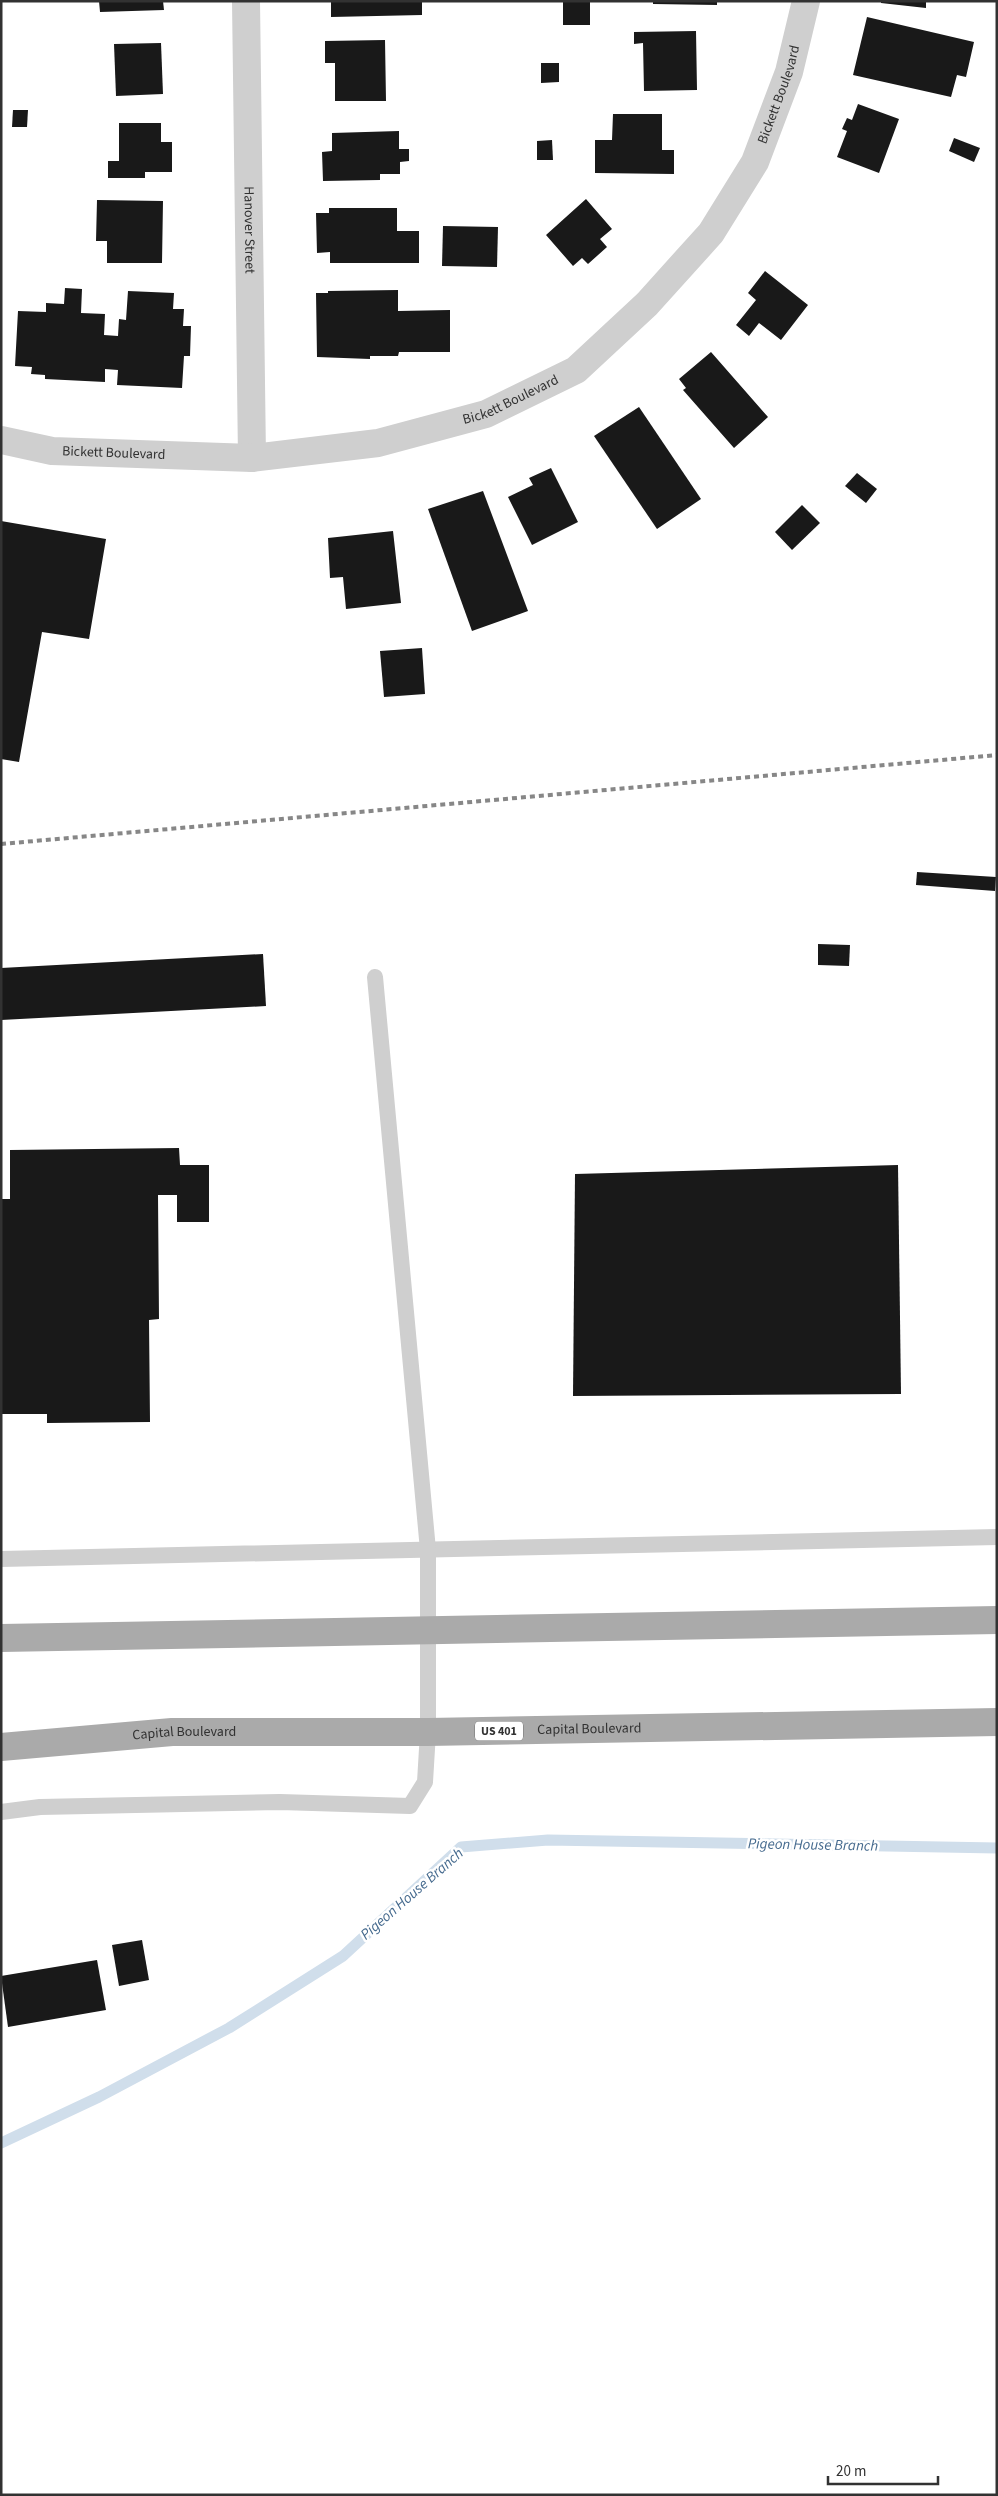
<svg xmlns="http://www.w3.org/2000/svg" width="998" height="2496" font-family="'Source Sans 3',sans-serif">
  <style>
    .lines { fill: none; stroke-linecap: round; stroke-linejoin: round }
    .stream { stroke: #d0deeb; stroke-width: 11 }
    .building { fill: #191919 }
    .service { stroke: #cfcfcf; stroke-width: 16 }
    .minor { stroke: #cfcfcf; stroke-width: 28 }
    .primary { stroke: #aaa; stroke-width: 28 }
    .rail { stroke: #878787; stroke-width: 4; stroke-dasharray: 5 4; stroke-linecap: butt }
    .labels { text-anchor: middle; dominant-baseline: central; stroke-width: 5; stroke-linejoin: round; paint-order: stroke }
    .shield { fill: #fff; stroke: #707070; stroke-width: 1 }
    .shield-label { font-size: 12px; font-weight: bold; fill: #323232 }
    .street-label { font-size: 14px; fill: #323232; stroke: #fff }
    .water-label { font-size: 15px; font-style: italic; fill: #456a8e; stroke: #fff }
  </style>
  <rect width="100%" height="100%" fill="#fff"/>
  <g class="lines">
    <!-- stream -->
    <polyline class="stream" points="1,2143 99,2097 229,2028 343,1956 461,1847 548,1840 997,1848"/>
  </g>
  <!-- building -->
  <g class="building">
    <polygon points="99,1 163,1 164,10 100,12"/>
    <polygon points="331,1 422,1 422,15 331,17"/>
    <rect x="563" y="1" width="27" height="24"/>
    <polygon points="653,1 717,1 717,5 653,4"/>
    <polygon points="881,1 926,1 926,8 881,3"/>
    <polygon points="867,17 974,42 966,77 957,75 951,97 853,75"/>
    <polygon points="696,31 697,90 644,91 643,43 634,44 634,32"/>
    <polygon points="385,40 386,101 335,101 335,63 325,63 325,41"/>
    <polygon points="161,43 163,94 116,96 114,44"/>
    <polygon points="541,63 559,63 559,82 541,83"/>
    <polygon points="858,104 899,119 879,173 837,157 847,131 842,129 847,118 852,120"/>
    <polygon points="13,110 28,110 27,127 12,127"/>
    <polygon points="613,114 662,114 662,150 674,150 674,174 595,173 595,140 612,140"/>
    <polygon points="119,123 161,123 161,142 172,142 172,172 145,172 145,178 108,178 108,161 119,161"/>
    <polygon points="399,131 399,149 409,149 409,161 400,162 400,174 380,174 380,180 323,181 322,152 332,151 332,133"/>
    <polygon points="954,138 980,148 974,162 949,151"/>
    <polygon points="552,140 553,160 537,160 537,141"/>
    <polygon points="586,199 612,229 600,239 607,247 588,264 582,258 573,266 546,235"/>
    <polygon points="97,200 163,201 162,263 107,263 107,241 96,241"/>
    <polygon points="329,208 397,208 397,231 419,231 419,263 330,263 330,252 317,253 316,213 329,213"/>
    <polygon points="443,226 498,227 497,267 442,266"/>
    <polygon points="765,271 808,305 781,340 759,323 749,336 736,325 756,300 748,293"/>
    <polygon points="65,288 82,289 81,313 105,314 104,335 118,336 119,319 126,320 128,291 174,293 173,309 184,309 183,326 191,326 190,356 184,356 182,388 117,385 118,370 105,369 105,382 45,379 45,375 31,374 32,367 15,366 18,311 46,312 46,303 64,304"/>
    <polygon points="398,290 398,311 450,310 450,352 399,352 398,356 370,356 370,359 317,357 316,293 328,293 328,291"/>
    <polygon points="711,352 768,417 734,448 683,390 686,388 679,379"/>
    <polygon points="639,407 701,499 657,529 594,436"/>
    <polygon points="551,468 578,522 532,545 508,497 533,485 529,478"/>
    <polygon points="857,473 877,489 866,503 845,486"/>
    <polygon points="483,491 528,611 472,631 428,509"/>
    <polygon points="802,505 820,523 792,550 775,532"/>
    <polygon points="1,521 106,539 89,639 42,632 19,762 1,759"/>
    <polygon points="393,531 401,603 346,609 343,577 330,578 328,538"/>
    <polygon points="422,648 425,694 384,697 380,651"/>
    <polygon points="917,872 996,877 995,891 916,885"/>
    <polygon points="818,944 850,945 849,966 818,965"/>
    <polygon points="263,954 266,1006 1,1020 1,968"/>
    <polygon points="179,1148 180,1165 209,1165 209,1222 177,1222 177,1195 158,1195 159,1319 149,1320 150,1422 47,1423 47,1414 1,1414 1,1199 10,1199 10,1150"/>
    <polygon points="898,1165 901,1394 573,1396 575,1174"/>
    <polygon points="142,1940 149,1980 119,1986 112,1945"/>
    <polygon points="97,1960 106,2010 8,2027 1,1976"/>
  </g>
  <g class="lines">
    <!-- service -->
    <g class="service">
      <polyline points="1,1559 997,1537"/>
      <polyline points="1,1812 40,1807 280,1802 410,1806 425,1782 428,1732 428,1550 375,977"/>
    </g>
    <!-- minor -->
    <g class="minor">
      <path id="s1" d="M246,1l6,457"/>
      <path id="s2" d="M1,440l51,11 200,7 126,-15 108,-29 90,-44 71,-66 64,-71 44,-71 34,-90 17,-71"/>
    </g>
    <!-- primary -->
    <g class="primary">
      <polyline points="1,1638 997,1620"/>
      <path id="s3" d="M1,1747l171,-15h256l569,-10"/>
    </g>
    <!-- rail -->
    <polyline class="rail" points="1,844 997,755"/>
  </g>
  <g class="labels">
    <!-- shield labels -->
    <rect class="shield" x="475" y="1721.5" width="48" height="19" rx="4"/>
    <g class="shield-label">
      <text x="499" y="1731">US 401</text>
    </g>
    <!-- street labels -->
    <g class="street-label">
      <text stroke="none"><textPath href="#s2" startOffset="939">Bickett Boulevard</textPath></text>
      <text stroke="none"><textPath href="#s1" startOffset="229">Hanover Street</textPath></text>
      <text stroke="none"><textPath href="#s2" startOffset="519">Bickett Boulevard</textPath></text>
      <text stroke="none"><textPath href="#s2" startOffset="114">Bickett Boulevard</textPath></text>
      <text stroke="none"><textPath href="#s3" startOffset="589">Capital Boulevard</textPath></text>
      <text stroke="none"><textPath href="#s3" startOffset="184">Capital Boulevard</textPath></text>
    </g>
    <!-- water labels -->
    <g class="water-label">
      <text transform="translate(813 1845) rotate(1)">Pigeon House Branch</text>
      <text transform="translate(412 1894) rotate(-41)">Pigeon House Branch</text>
    </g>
  </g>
  <!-- border -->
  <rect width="998" height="2496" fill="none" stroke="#323232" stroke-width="5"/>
  <!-- scale -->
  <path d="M828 2476v8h110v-8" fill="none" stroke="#323232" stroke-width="2.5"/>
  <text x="836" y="2476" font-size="15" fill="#323232" stroke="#ffffff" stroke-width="4" paint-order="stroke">20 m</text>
</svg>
